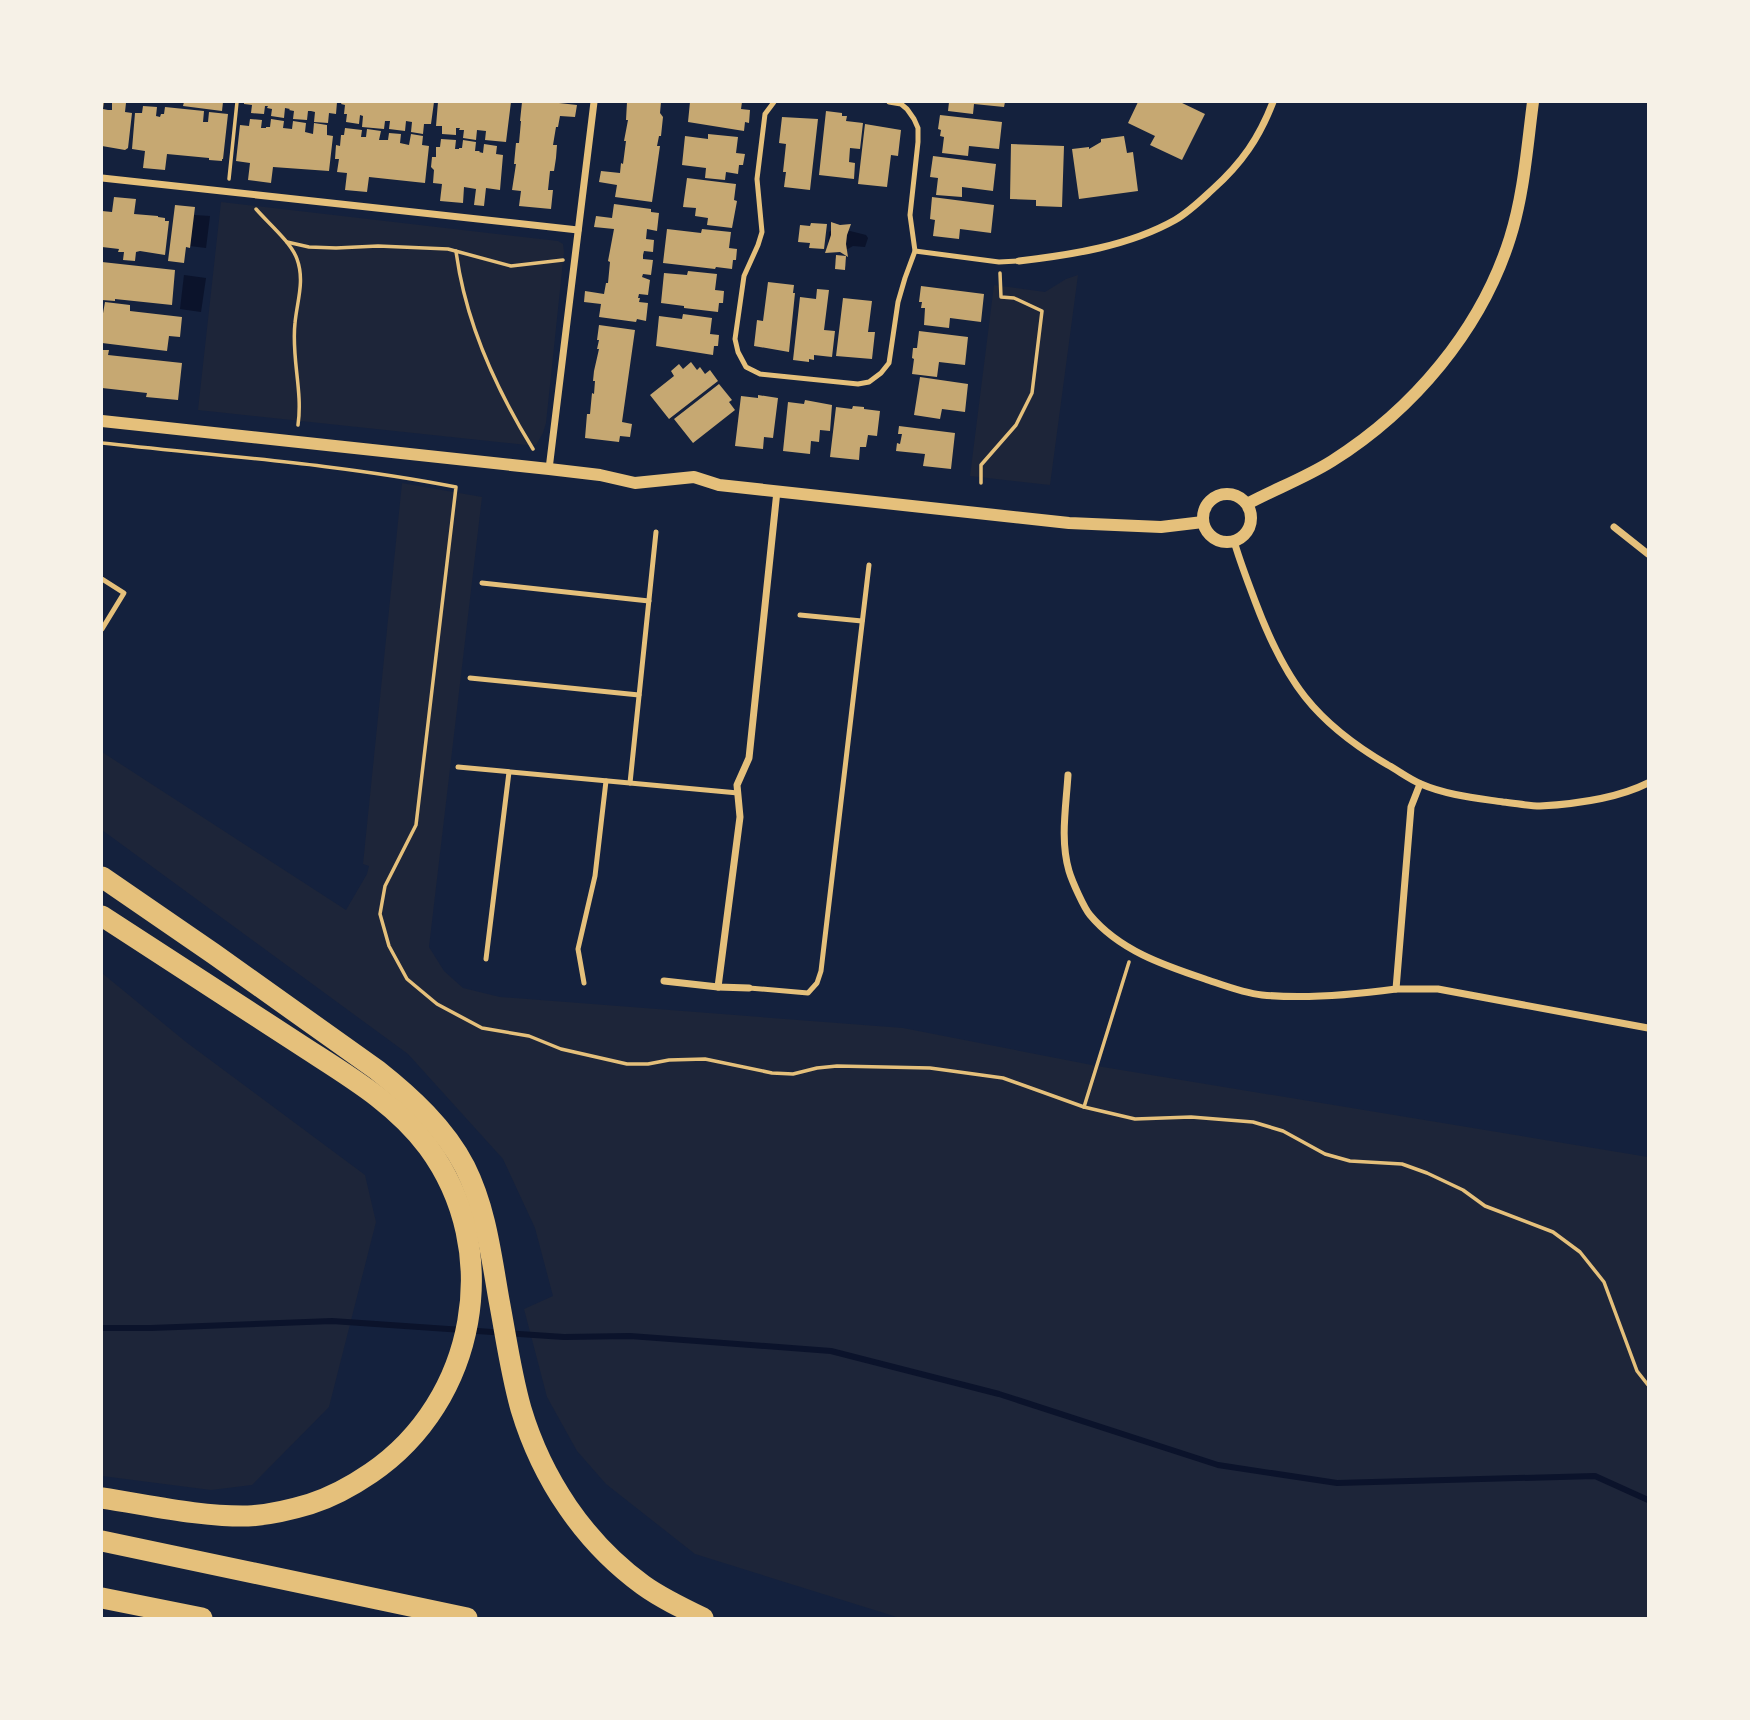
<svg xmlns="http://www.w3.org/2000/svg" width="1750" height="1720" font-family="'Fira Sans Condensed',sans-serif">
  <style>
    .green { fill: #1d2539 }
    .water { fill: #0b132b }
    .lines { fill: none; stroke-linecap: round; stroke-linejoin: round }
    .stream { stroke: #0b132b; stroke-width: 6 }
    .building { fill: #c6a872 }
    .path { stroke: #e5c07b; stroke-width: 3.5 }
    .service { stroke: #e5c07b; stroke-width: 5 }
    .minor { stroke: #e5c07b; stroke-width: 7 }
    .tertiary { stroke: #e5c07b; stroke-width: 12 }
    .motorway { stroke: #e5c07b; stroke-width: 21 }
  </style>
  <rect width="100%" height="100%" fill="#14213d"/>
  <!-- green -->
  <g class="green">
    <polygon points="221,202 558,241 563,244 564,252 546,423 543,433 536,445 527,445 198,410"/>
    <polygon points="1078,275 1050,485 970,476 994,285 1045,292 1066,279"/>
    <polygon points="402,483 482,497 429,947 444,971 463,988 500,997 903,1028 1097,1066 1648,1157 1648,1618 900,1618 695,1554 606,1484 577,1451 547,1397 524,1309 553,1296 535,1228 503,1159 408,1054 102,830 102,752 346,910 367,874 369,866 363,864"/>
    <polygon points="102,973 186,1042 365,1175 376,1222 329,1407 252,1485 211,1490 102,1476"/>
  </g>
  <!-- water -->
  <g class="water">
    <polygon points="194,215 210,216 206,248 190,246"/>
    <polygon points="832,230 850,231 866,235 868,238 865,247 853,246 844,251 828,244 829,232"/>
    <polygon points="184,275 206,278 201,312 180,309"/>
  </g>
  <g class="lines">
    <!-- stream -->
    <polyline class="stream" points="102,1328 151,1328 332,1321 564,1337 630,1336 831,1351 999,1394 1218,1465 1337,1483 1595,1476 1648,1500"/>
  </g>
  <!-- building -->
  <g class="building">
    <polygon points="102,102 104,102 103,109 108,110 112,110 112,102 126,103 125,112 132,113 128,148 125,150 102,146"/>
    <polygon points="184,102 223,102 222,111 183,106"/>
    <polygon points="244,102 337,102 336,114 329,113 328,123 314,122 315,112 311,111 308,111 307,120 293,119 294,111 289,110 290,109 285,108 284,118 271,116 272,109 267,108 268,106 265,106 264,114 251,113 252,105 244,104"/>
    <polygon points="342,102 434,102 431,124 424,124 423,134 411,132 412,122 406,121 405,131 389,129 390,121 385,121 384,129 362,127 363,116 360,115 359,124 346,122 347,114 344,114 345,105 341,104"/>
    <polygon points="438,102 511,102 506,142 485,140 486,131 477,130 476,140 463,138 464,130 459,130 460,128 456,128 456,135 442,134 442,126 436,126"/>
    <polygon points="522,102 559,102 559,103 577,105 575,117 560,116 558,127 556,127 553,145 557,145 556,158 554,171 550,171 548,190 553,190 551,209 519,206 521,191 512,190 516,164 514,164 516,143 519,143 521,121 520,121"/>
    <polygon points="627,102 661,102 660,113 663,117 661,136 659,136 657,146 660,146 652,202 615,197 617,185 599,182 601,171 620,173 621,163 623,164 626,141 624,141 628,120 626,120"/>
    <polygon points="690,102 742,102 741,109 750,110 749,123 745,122 744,131 688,122"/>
    <polygon points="949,102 1005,102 1004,107 974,104 973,114 948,111"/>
    <polygon points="1138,102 1180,102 1205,114 1182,160 1150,145 1155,136 1128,123"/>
    <polygon points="143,106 157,107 156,116 160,117 161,114 164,114 165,107 204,111 203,122 208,122 209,112 228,114 223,159 222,159 222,161 209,160 209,158 167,154 165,170 143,168 145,151 132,149 135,113 142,113"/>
    <polygon points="826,111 842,113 842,116 847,116 846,121 863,123 860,149 850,148 849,162 855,163 854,179 819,175"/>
    <polygon points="940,115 1002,122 999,149 969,146 968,156 942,153 944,137 940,136 941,130 938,129"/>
    <polygon points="782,117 818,119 810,190 784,187 786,172 783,172 786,144 779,143"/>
    <polygon points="250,119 262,120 261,128 266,128 266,127 270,127 271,119 284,121 283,128 292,129 293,121 306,123 305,132 313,134 314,123 327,125 327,135 333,136 329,171 273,167 271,183 248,180 250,163 236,161 240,125 249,126"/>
    <polygon points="865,124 901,130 898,156 891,155 887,187 858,184"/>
    <polygon points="345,128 362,130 361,137 366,137 367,129 381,131 379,140 388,140 389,133 401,134 400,143 409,145 411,134 423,136 422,145 429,146 425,183 369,177 367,192 345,190 347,173 337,172 339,159 335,159 336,145 340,146 341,135 344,135"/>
    <polygon points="708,134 738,137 736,153 745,154 743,165 739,165 738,174 726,172 725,180 705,178 706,168 682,165 685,136 708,139"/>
    <polygon points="1124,136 1127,153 1133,152 1138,191 1079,199 1072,149 1089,147 1089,149 1101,142 1101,139"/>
    <polygon points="441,139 456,140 455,149 459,149 459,148 462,148 463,140 476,142 475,151 480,151 479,152 483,153 484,144 497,146 496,154 503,155 500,190 486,188 484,206 474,205 476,189 464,187 463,203 440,201 442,184 433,183 434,170 431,167 432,157 436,157 436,147 440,147"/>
    <polygon points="1011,144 1064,146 1062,207 1036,206 1036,200 1010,199"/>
    <polygon points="933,156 996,164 993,191 962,187 962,197 936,195 938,178 930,177"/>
    <polygon points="687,178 736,184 734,200 737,201 732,228 707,225 708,218 695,216 696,208 683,207"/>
    <polygon points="114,197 136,199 134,214 158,216 158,217 165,218 165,221 169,221 165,255 140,251 136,252 135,261 123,260 124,252 118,252 119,249 102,247 102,211 112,212"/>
    <polygon points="932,197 994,205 991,233 960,229 959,239 933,236 935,220 930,219"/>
    <polygon points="614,204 651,209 651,212 659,213 657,231 647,229 646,239 654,240 653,252 644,251 643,255 643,259 653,260 651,275 643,274 642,277 650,280 648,295 639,294 638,298 640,298 639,302 648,303 646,321 637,319 636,322 599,317 601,304 584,302 585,291 604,294 606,283 608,283 610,262 608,261 614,229 594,227 596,216 612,218"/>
    <polygon points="175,205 195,207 190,248 186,247 184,263 168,261"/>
    <polygon points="831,222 840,225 851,224 847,235 846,244 848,257 840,252 825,253 831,235"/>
    <polygon points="811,223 827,224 824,249 809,248 810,243 798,242 800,225 810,226"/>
    <polygon points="667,229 701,233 702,229 731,232 729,248 737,249 736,260 733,260 732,269 716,267 715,269 663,263"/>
    <polygon points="836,255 846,256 845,270 835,269"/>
    <polygon points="102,262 175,270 172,305 115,299 115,301 102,300"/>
    <polygon points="688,271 717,274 715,290 724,291 723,303 719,303 718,312 684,308 684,306 661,303 664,273 687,275"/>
    <polygon points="768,282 794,285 793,293 795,293 789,352 754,346 757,320 763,321"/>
    <polygon points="921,286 984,294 981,322 950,318 949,328 924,325 925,308 921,308 922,302 919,302"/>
    <polygon points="817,289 829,290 824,330 835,331 832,357 814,355 814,360 809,359 809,362 793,360 800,297 816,299"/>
    <polygon points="843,298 872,301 868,332 875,332 872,359 836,356"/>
    <polygon points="105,302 130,305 130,311 182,317 180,337 169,336 167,351 102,343 102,319"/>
    <polygon points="683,314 712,318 710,334 719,335 718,346 714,346 713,355 656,346 659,316 682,319"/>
    <polygon points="599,325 635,330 622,422 632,424 630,437 620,436 619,442 585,438 587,414 590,414 592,393 594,394 595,381 593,381 594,371 599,349 597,349 599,340 597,340"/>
    <polygon points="919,331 968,337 965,365 939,362 937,377 912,374 914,359 912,358 913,348 917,348"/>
    <polygon points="102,350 109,350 108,355 182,363 178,400 146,397 147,393 102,388"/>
    <polygon points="691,362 697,370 700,367 705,374 710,370 718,381 669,419 650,395 674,376 671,371 679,364 683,369"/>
    <polygon points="920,377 968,384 965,412 942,409 940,419 914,415"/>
    <polygon points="719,384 732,400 729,402 735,410 693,443 674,419"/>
    <polygon points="758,395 778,398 773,438 764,437 763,449 735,446 741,396 758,398"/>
    <polygon points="805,400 832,405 830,431 820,430 819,442 811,441 810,454 783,451 788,402 804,404"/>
    <polygon points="853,406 864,407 864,409 880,411 877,436 868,435 866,447 860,447 859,460 830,457 836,407 852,409"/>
    <polygon points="899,426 955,433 951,469 923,466 925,454 896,451 897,443 900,444 902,434 898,434"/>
  </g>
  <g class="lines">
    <!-- path -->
    <g class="path">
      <polyline points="229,179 237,102"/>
      <path d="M256,209c12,14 35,33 41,50 8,22 0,42 -2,64 -4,34 8,68 3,102"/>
      <polyline points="287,242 309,247 336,248 378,246 448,249 511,266 563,260"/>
      <path d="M456,251c9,70 40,138 77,198"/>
      <path d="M102,443c118,13 237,21 354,44l-40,338 -31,61 -5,28 9,32 18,33 30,25 45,24 47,8 32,13 66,15h21l21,-4 36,-1 67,14 21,1 24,-6 20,-2 93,2 73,10 81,29 51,12 56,-2 62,5 30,9 42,23 25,7 52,3 25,9 36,17 22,16 68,26 27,20 24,30 33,89 11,14"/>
      <polyline points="981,483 981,465 1016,425 1032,393 1042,311 1014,298 1001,297 1000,273"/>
      <polyline points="1084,1107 1129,962"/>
    </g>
    <!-- service -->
    <g class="service">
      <polyline points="774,102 765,114 757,179 762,232 758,245 744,276 735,339 738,352 746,367 760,374 858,384 869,382 881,373 889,363 898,302 905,278 915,251 910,215 918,142 918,128 914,119 907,109 901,104 889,102"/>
      <polyline points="915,251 999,262 1019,261"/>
      <polyline points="102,579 124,593 102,629"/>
      <polyline points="482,583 649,601"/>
      <polyline points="800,615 862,621"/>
      <polyline points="470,678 639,695"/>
      <polyline points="458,767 738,793"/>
      <polyline points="630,783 656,532"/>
      <polyline points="486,959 509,772"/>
      <polyline points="584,983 578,949 595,876 606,781"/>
      <polyline points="749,988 808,993 817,983 821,971 869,565"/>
    </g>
    <!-- minor -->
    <g class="minor">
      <polyline points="102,178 578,230"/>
      <path d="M1019,261c52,-6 110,-15 156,-41 14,-8 26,-20 38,-31 29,-26 46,-51 60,-87"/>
      <polyline points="549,469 594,102"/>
      <polyline points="1614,527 1648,554"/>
      <path d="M1234,541c6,21 14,41 21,60 30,80 59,121 133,164 11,6 21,14 33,19 25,11 55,14 82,18 12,1 25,4 37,4 36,-2 76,-7 108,-23"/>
      <path d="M1068,775c-2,32 -8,65 1,96 3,10 15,37 21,44 29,35 73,50 115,64 18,6 38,14 57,16 44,4 90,0 134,-6"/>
      <polyline points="1420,784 1411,807 1396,989 1438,989 1648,1028"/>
      <polyline points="664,981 718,987 749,988"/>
      <polyline points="718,987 740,817 737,785 749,758 777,491"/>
    </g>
    <!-- tertiary -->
    <g class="tertiary">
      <polyline points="102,421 549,469 600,475 635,483 694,477 719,485 1069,523 1161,527 1203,522"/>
      <circle cx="1227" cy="518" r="24"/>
      <path d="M1247,504c28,-15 58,-26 85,-43 81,-51 149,-131 178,-223 14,-44 17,-91 23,-136"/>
    </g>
    <!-- motorway -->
    <g class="motorway">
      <path d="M102,877l112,77 163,116c34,27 68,58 88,97 21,42 26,88 34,133 7,37 12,74 22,109 21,70 63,133 122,176 18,13 39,23 60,33"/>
      <path d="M102,916c64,42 129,84 194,126 47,31 98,59 132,105 76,103 49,254 -57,326 -19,13 -39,24 -61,31 -20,6 -41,11 -62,12 -49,1 -99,-11 -146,-18"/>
      <polyline points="102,1541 467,1618"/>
      <polyline points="102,1598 202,1618"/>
    </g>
  </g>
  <!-- border -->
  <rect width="1750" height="1720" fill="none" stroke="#f6f1e7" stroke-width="206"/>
</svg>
